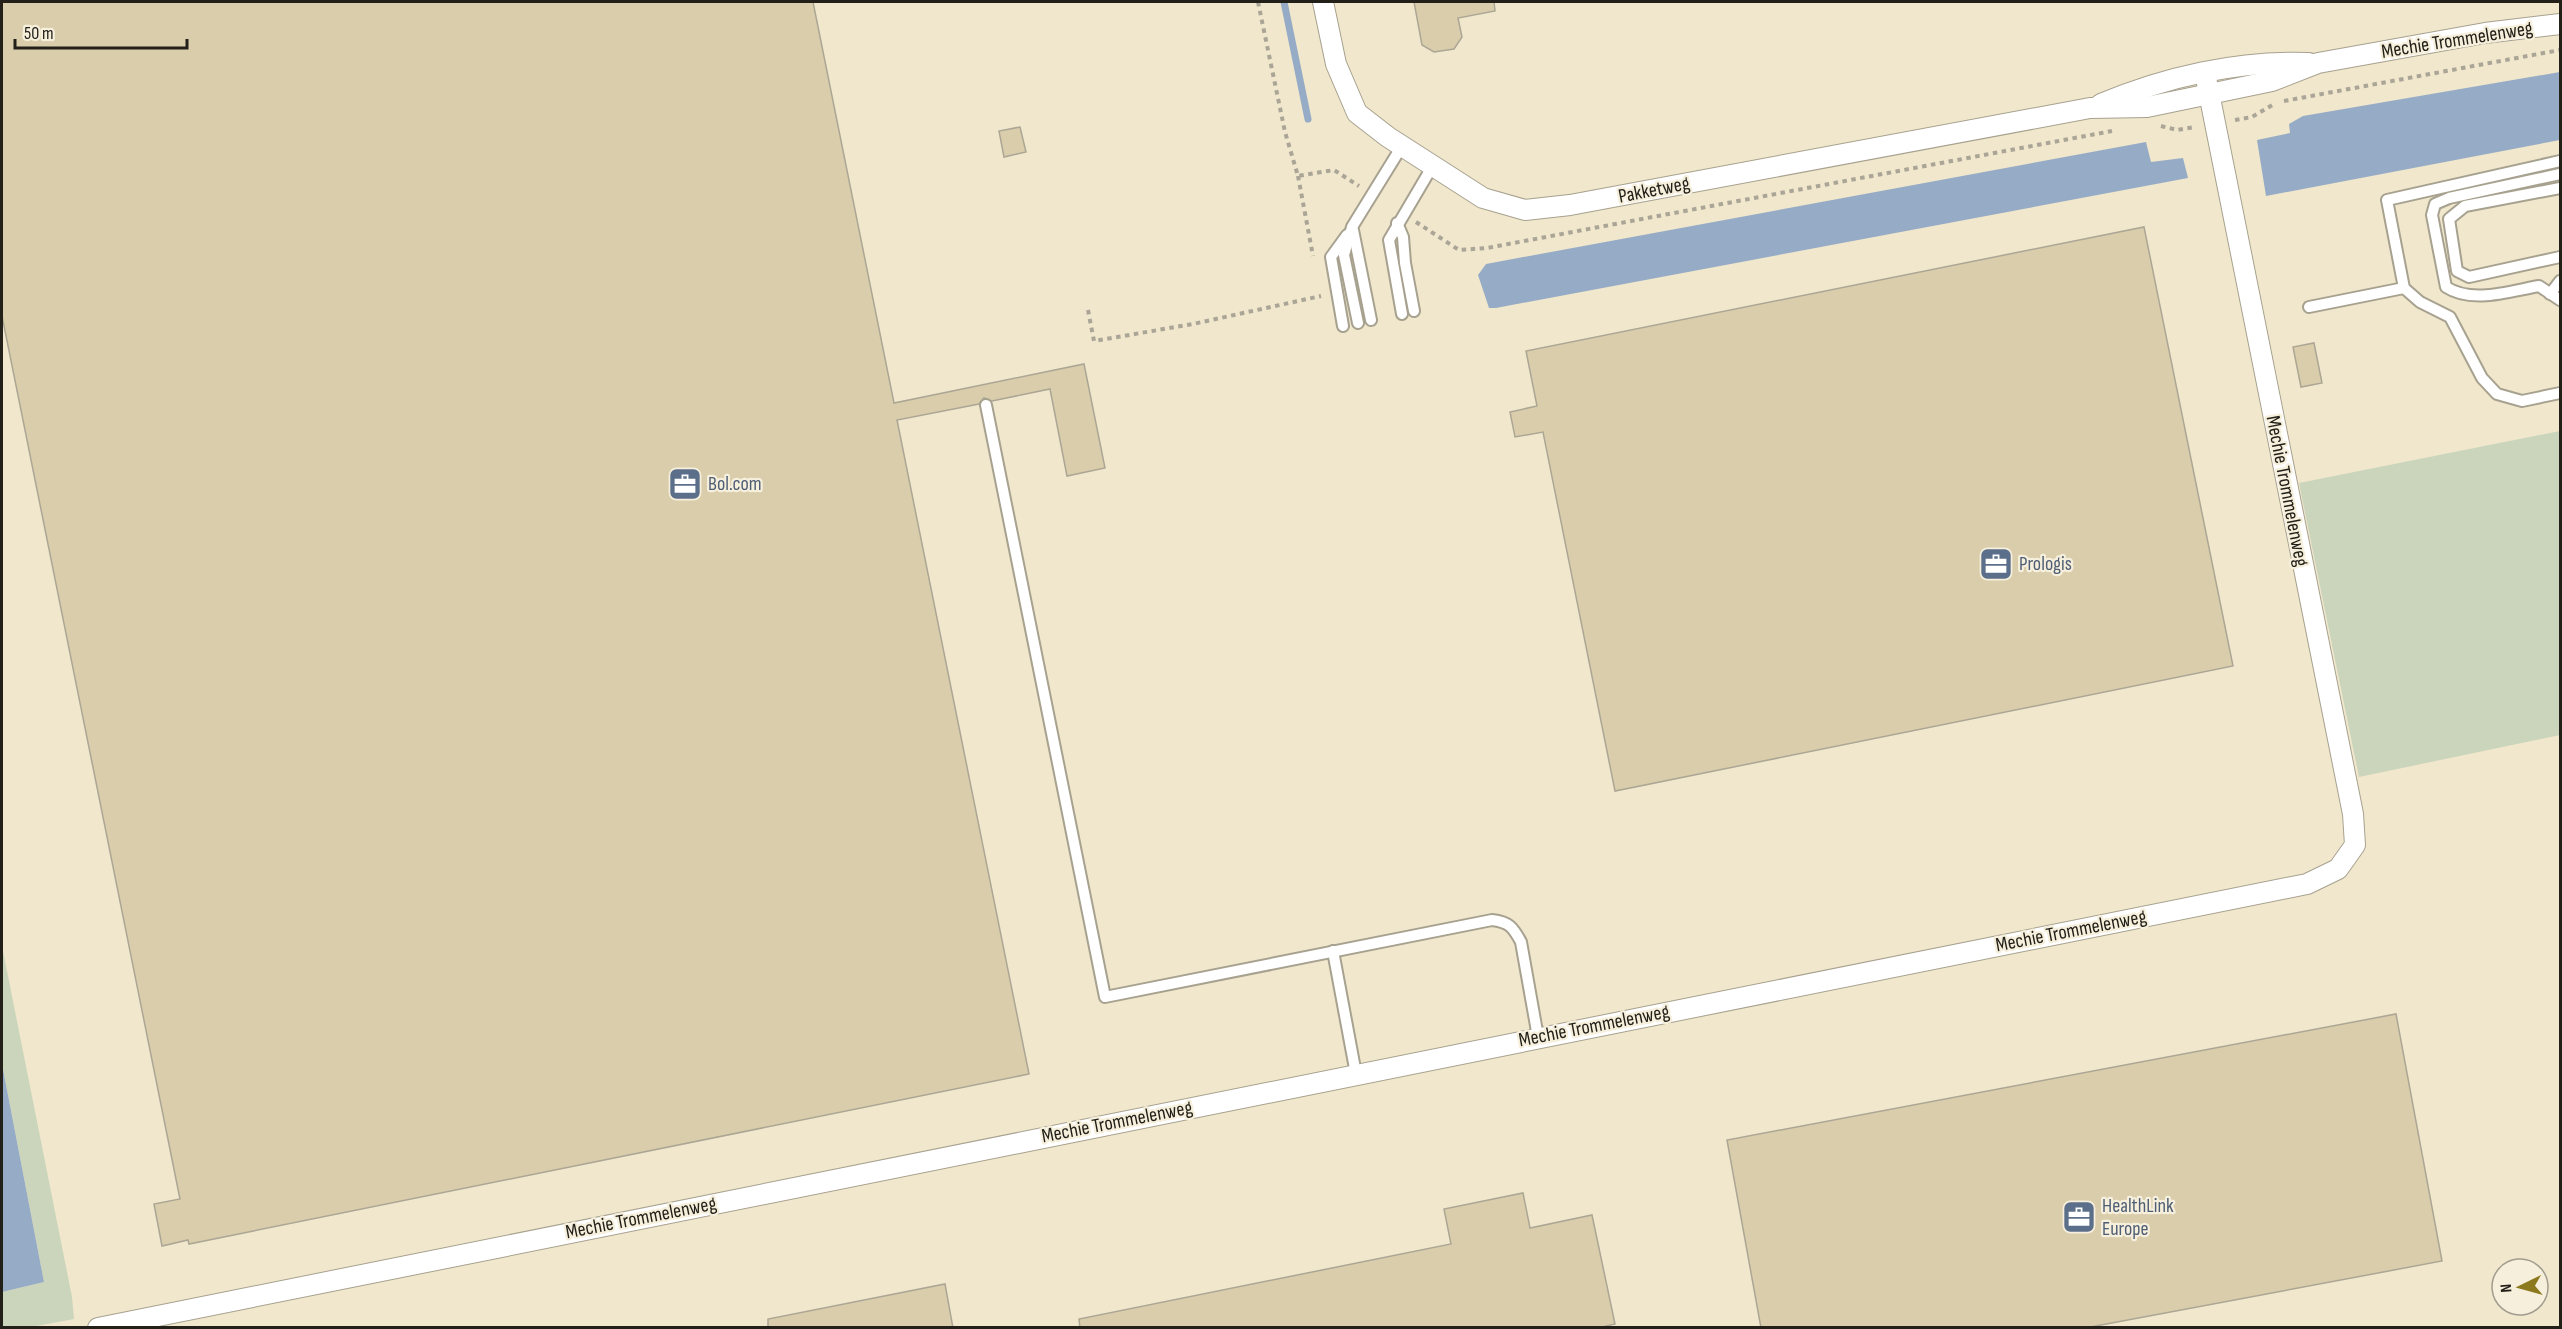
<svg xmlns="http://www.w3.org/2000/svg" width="2562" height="1329" font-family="'Sofia Sans Condensed',sans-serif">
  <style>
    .built { fill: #f0e7cc; fill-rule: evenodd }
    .green { fill: #cbd5bc }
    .water { fill: #96abc6 }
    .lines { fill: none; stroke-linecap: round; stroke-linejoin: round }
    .stream { stroke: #96abc6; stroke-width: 7 }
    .building { fill: #d9cdac; stroke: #aca694; stroke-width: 1.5 }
    .service-casing { stroke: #a7a18f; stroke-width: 14 }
    .minor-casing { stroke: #a7a18f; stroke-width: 22 }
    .path { stroke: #aaa596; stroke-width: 4; stroke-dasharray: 4.5 4.5; stroke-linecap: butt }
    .service { stroke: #fff; stroke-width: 10 }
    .minor { stroke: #fff; stroke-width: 20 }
    .labels { text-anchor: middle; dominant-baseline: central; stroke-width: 4.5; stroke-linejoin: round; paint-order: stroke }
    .street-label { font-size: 20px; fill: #222019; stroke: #f6efdc }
    .service-label { font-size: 20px; fill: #4e5e75; stroke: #f6efdc; text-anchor: start }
  </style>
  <rect width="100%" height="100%" fill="#f6efdc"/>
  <!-- built -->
  <path class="built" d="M2,2h2558v1325l-2558,1zM2502,1269h36v36h-36z"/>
  <!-- green -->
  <g class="green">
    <polygon points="2560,431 2560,735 2359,777 2299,483"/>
    <polygon points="2,946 72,1297 74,1319 31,1327 2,1327 2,1292 44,1282 2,1064"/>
  </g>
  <!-- water -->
  <g class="water">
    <polygon points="2560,72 2560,140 2266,196 2257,140 2290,133 2289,124 2303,116"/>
    <polygon points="2146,142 2151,162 2183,158 2188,178 1496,308 1489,308 1478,275 1486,264"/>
    <polygon points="2,1064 44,1282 2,1292"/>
  </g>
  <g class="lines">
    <!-- stream -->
    <polyline class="stream" points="1284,2 1308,119"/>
  </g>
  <!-- building -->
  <g class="building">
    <polygon points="2,2 813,2 894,403 1084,364 1105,468 1067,476 1050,389 992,401 984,398 979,404 897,420 1029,1074 189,1244 188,1240 162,1246 154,1204 180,1199 2,316"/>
    <polygon points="1414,2 1494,2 1495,11 1458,18 1462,37 1454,49 1434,52 1422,45"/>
    <polygon points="1020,127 1026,152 1004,157 999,131"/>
    <polygon points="2144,227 2233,666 1615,791 1543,432 1515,437 1510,412 1537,406 1526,351"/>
    <polygon points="2314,343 2322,383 2301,387 2293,347"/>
    <polygon points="2396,1014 2442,1261 2085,1328 1761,1328 1727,1140"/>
    <polygon points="1523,1193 1530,1228 1592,1215 1615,1324 1598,1328 1080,1328 1079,1319 1451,1244 1444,1209"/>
    <polygon points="945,1284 953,1328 768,1328 768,1319"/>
  </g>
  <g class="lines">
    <defs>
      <g id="service">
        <polyline points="2560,161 2387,200 2404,288 2420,302 2450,317 2482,378 2497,394 2522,401 2560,393"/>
        <path d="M2560,174l-111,24 -14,6 -3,11 14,72c26,17 64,4 93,-1l21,14"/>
        <polyline points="2560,188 2465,206 2449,219 2457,271 2469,277 2560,257"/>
        <polyline points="1397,223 1403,237 1405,263 1414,311"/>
        <polyline points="1353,230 1371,320"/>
        <polyline points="2550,294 2560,281"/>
        <polyline points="2309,307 2404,288"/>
        <polyline points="1402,314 1389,240 1432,167"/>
        <polyline points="1358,323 1344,255 1352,227 1402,146"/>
        <polyline points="1343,326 1331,257 1347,235"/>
        <path d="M986,405l119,592 387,-77c17,2 21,7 29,22l17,95"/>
        <polyline points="1333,951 1356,1074"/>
      </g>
      <g id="minor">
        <polyline points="1323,2 1336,64 1357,113 1388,137 1483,198 1525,210 1570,205 2090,108 2147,107 2272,81 2318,63 2485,33 2560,24"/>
        <path d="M2101,104c64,-27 138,-44 208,-41"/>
        <polyline points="98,1328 2307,884 2338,869 2355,845 2353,814 2205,73"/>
      </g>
    </defs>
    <!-- service casing -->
    <use href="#service" class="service-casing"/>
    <!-- minor casing -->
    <use href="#minor" class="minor-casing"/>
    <!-- path -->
    <g class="path">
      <polyline points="1258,2 1285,132 1298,176 1334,170 1359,186"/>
      <polyline points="2284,101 2560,50"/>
      <polyline points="2235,120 2252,117 2274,104"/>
      <polyline points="2161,126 2177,130 2195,127"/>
      <polyline points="1298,176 1313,256"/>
      <polyline points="1416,222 1459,250 1487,248 2112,131"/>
      <polyline points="1088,310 1094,341 1193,324 1321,296"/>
    </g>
    <!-- service -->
    <use href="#service" class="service"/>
    <!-- minor -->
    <use href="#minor" class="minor"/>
  </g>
  <!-- icons -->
  <defs>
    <symbol id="office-square" viewBox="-11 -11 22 22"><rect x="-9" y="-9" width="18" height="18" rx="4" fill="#5c6f8a" stroke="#f6efdc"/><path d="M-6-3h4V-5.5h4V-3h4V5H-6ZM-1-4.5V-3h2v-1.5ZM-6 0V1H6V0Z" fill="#fff"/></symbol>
  </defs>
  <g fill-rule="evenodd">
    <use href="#office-square" x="666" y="465" width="38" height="38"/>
    <use href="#office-square" x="1977" y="545" width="38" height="38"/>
    <use href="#office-square" x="2060" y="1198" width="38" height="38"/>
  </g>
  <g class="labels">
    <!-- street labels -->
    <g class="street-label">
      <text transform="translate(2457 40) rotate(-9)">Mechie Trommelenweg</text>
      <text transform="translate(1654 190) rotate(-11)">Pakketweg</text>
      <text transform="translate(2287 491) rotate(79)">Mechie Trommelenweg</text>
      <text transform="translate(2071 931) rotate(-11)">Mechie Trommelenweg</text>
      <text transform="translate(1594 1026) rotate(-11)">Mechie Trommelenweg</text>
      <text transform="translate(1117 1122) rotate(-11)">Mechie Trommelenweg</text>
      <text transform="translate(641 1218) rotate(-11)">Mechie Trommelenweg</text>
    </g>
    <!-- service labels -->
    <g class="service-label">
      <text x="708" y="484">Bol.com</text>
      <text x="2019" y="564">Prologis</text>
      <text x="2102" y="1206">HealthLink<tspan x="2102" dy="23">Europe</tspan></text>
    </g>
  </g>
  <!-- border -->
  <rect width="2562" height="1329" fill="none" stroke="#222019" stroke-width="6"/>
  <!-- north arrow -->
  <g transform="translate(2520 1287) rotate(265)"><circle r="28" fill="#f6efdc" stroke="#a19c8e" stroke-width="1.5"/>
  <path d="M0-4.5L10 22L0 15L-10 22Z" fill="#8c781d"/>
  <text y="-9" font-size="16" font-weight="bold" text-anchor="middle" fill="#222019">N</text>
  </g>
  <!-- scale -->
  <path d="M15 39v9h172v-9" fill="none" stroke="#222019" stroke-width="3"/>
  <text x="24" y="39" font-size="18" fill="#222019" stroke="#f6efdc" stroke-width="4.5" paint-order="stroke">50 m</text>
</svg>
